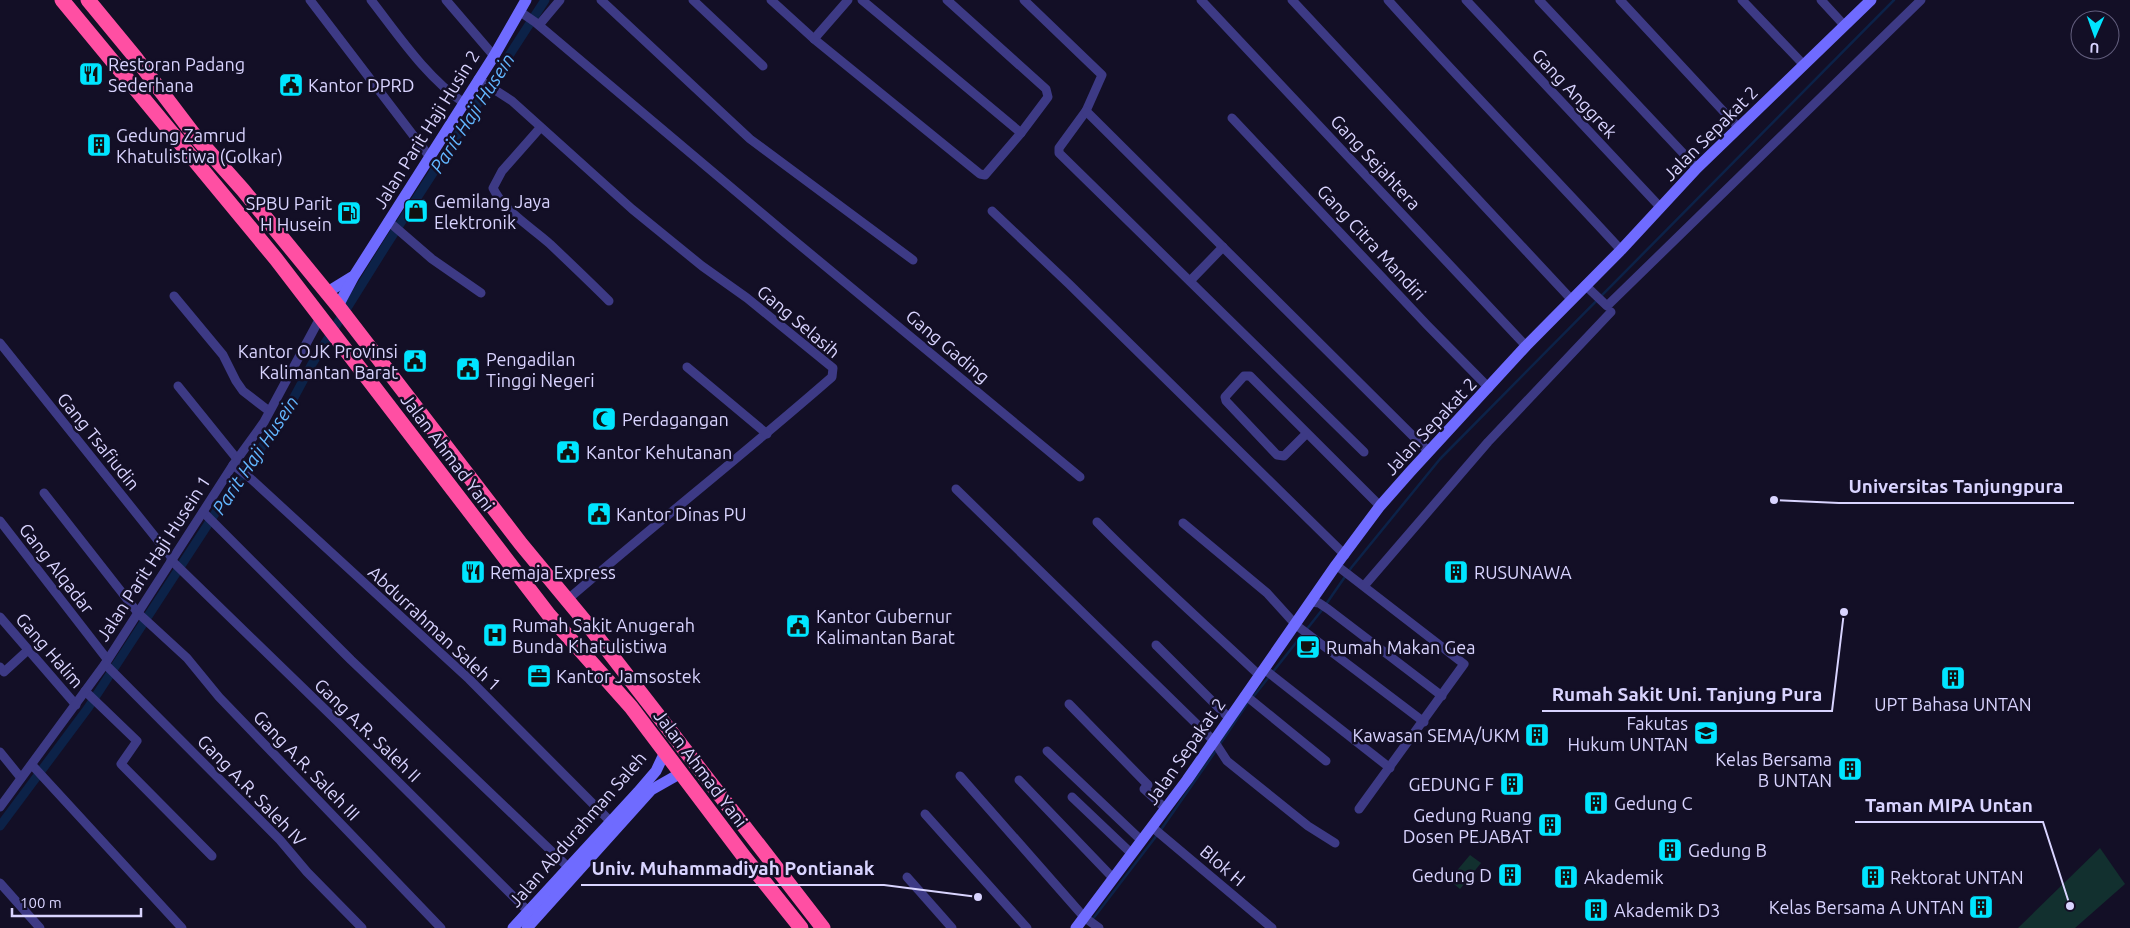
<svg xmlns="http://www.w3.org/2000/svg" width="2130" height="928" font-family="Ubuntu,sans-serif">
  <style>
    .green { fill: #12302f }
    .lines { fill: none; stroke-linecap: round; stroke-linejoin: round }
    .stream { stroke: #0c2248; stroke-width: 2.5 }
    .canal { stroke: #0c2248; stroke-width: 9 }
    .street { stroke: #3d3a85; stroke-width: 9 }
    .secondary { stroke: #6f6bff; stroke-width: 11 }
    .highway { stroke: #ff4fa3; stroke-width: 15 }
    .labels { text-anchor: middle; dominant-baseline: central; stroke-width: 5; stroke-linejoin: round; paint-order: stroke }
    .poi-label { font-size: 18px; fill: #d9d4ff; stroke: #130f26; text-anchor: start }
    .street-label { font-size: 18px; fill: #d9d4ff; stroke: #130f26 }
    .water-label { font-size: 19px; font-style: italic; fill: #62b6ff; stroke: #130f26 }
    .leader { fill: none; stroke: #d9d4ff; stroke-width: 2 }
    .callout-dot { fill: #d9d4ff; stroke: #130f26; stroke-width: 2 }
    .callout-label { font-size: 19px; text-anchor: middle; font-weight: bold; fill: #d9d4ff; stroke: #130f26; stroke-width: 5; stroke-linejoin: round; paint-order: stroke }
  </style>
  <rect width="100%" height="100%" fill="#130f26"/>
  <!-- green -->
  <g class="green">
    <polygon points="2100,848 2125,884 2075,928 2018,928"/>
    <polygon points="1470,855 1481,863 1460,889 1449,880"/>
  </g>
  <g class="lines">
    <!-- stream -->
    <g class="stream">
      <polyline points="1253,697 1322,610 1351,568 1440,459 1894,0"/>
      <polyline points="1220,744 1249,701"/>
      <polyline points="1160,831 1217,749"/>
      <polyline points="1092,920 1157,835"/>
    </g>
    <!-- canal -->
    <polyline class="canal" points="0,826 88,708 216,512 285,414 312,364 387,244 545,0"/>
    <!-- street -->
    <g class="street">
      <polyline points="310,0 429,156"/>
      <path d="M371,0c28,36 55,77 93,103"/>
      <polyline points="446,0 494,56"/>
      <polyline points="601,0 750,139 913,260"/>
      <polyline points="693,0 763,66"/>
      <polyline points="771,0 814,39 980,174 985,175 1021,133 1048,97 1046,89 947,0"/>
      <polyline points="862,0 1021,133"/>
      <polyline points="1024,0 1102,75 1086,111 1059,148 1059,153 1364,452"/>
      <polyline points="1201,0 1526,346"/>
      <polyline points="1292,0 1571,299"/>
      <path d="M1388,0c76,85 156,166 233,250"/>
      <polyline points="1466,0 1661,208"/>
      <polyline points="1539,0 1697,168"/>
      <polyline points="1620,0 1738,127"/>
      <polyline points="1742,0 1803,64"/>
      <polyline points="1821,0 1844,25"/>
      <polyline points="519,11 535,22 784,232 1080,477"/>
      <polyline points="539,25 560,0"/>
      <polyline points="814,39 848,0"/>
      <path d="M478,79l34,22 120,108 70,57 45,32 86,70 -1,9c-87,76 -178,148 -265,223"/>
      <polyline points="1086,111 1429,452"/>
      <polyline points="1232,118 1427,325 1489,388"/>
      <path d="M540,128l-38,43 -9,17c11,23 38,39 57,56 20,19 40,38 59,57"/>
      <polyline points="992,211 1069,284 1345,555"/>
      <polyline points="388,221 432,259 481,293"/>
      <polyline points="1190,281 1223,247"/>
      <polyline points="1585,285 1607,306 1921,0"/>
      <polyline points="174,296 223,355 236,381 243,391 269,411"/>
      <polyline points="0,343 172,558"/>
      <polyline points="687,367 767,434"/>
      <polyline points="178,386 237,459"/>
      <polyline points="1307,433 1284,456 1277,455 1226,401 1225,397 1244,376 1250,376 1380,506"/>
      <polyline points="233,465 250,478 469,679 610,821"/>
      <polyline points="956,489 1214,741 1227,761 1308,826 1335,843"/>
      <polyline points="44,493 138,613 187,658 219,697 441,928"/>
      <polyline points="203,512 351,660 568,867"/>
      <polyline points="0,521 107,659"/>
      <path d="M1097,522c52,53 108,102 162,153"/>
      <polyline points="1183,523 1267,593 1296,625 1424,722"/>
      <polyline points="171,560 337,721 528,911"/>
      <polyline points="1336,565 1464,664 1359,809"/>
      <polyline points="1364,586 1488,442 1611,312"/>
      <polyline points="1311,602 1319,603 1328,609 1442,696"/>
      <polyline points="0,617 76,705"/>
      <polyline points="1156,645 1229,718"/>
      <polyline points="105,664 280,840 307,872 362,928"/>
      <polyline points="0,667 4,672 28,650"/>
      <polyline points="1264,669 1390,768"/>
      <polyline points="85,691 137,741 121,764 212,856"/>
      <polyline points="1245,695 1326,761"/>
      <polyline points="1069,704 1148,785 1144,789 1166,809"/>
      <polyline points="1047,751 1142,841"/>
      <polyline points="0,752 21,778"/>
      <polyline points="32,765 182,928"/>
      <polyline points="960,776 1084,917 1099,928"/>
      <polyline points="1019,780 1113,878"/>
      <polyline points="1072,797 1132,854"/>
      <polyline points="0,807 105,664 233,465 264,422 320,318"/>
      <polyline points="925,814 1027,928"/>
      <polyline points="1152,827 1272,928"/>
      <polyline points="907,877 952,928"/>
      <polyline points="0,883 40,928"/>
    </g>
    <!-- secondary -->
    <g class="secondary">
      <polyline points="326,293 352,277"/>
      <polyline points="338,306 354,276 494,56 526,0"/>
      <polyline points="513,928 638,792 656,771 665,752"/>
      <polyline points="527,928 651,790 681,773"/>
      <polyline points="1076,928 1187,780 1336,565 1380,506 1410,472 1526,346 1621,250 1697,168 1871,0"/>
    </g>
    <!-- highway -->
    <g class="highway">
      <polyline points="62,0 276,259 549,615 631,707 745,858 801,928"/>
      <polyline points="88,0 135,57 195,136 243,190 338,306 521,544 588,625 823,928"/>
    </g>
  </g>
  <!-- icons -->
  <defs>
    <symbol id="restaurant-square" viewBox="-11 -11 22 22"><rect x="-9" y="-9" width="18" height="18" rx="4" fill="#00e5ff" stroke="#130f26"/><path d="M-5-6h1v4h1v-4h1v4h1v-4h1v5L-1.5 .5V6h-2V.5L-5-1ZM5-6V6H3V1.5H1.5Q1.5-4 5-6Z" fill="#111"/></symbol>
    <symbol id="civic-square" viewBox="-11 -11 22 22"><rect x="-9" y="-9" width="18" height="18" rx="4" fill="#00e5ff" stroke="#130f26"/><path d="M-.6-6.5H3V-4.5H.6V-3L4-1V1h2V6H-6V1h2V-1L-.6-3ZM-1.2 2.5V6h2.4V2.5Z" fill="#111"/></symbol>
    <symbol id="building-square" viewBox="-11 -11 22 22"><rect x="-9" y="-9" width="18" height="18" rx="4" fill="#00e5ff" stroke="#130f26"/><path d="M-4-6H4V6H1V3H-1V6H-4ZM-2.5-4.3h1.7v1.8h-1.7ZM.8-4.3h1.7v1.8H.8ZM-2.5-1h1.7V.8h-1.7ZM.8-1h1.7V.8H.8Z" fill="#111"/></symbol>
    <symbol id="shop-square" viewBox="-11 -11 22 22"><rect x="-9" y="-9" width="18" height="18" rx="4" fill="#00e5ff" stroke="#130f26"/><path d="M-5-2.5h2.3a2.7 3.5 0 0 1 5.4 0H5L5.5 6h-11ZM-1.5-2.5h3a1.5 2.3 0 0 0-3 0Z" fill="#111"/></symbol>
    <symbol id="fuel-square" viewBox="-11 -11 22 22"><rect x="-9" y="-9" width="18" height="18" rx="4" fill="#00e5ff" stroke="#130f26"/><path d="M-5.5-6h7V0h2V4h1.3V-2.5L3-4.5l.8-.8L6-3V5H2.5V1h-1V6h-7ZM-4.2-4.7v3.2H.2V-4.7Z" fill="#111"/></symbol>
    <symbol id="mosque-square" viewBox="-11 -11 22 22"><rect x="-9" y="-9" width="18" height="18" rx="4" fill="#00e5ff" stroke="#130f26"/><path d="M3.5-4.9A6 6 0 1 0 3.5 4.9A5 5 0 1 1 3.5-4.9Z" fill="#111"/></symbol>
    <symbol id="hospital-square" viewBox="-11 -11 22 22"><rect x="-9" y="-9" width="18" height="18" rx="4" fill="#00e5ff" stroke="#130f26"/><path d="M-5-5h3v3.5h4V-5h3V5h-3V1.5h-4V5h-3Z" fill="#111"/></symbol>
    <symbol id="cafe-square" viewBox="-11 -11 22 22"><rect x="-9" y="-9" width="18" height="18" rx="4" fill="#00e5ff" stroke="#130f26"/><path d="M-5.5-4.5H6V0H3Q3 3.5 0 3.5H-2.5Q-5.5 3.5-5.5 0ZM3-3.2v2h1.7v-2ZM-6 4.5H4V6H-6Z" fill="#111"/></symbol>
    <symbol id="office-square" viewBox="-11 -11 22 22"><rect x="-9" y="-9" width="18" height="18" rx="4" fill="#00e5ff" stroke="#130f26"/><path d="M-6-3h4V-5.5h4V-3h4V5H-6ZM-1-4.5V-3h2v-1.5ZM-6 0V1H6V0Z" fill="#111"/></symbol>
    <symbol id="university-square" viewBox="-11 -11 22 22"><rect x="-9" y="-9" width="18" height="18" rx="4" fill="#00e5ff" stroke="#130f26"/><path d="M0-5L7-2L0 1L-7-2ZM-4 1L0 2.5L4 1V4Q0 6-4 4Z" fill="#111"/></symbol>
  </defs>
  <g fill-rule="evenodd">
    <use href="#restaurant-square" x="77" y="60" width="28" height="28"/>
    <use href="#civic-square" x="277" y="71" width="28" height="28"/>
    <use href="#building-square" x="85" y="131" width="28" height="28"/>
    <use href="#shop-square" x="402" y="197" width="28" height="28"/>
    <use href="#fuel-square" x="335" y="199" width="28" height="28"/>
    <use href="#civic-square" x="401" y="347" width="28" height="28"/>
    <use href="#civic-square" x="454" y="355" width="28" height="28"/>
    <use href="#mosque-square" x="590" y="405" width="28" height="28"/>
    <use href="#civic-square" x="554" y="438" width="28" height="28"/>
    <use href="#civic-square" x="585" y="500" width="28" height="28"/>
    <use href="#restaurant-square" x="459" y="558" width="28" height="28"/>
    <use href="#building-square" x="1442" y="558" width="28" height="28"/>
    <use href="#civic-square" x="784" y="612" width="28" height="28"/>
    <use href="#hospital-square" x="481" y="621" width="28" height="28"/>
    <use href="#cafe-square" x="1294" y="633" width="28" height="28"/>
    <use href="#office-square" x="525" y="662" width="28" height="28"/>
    <use href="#building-square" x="1939" y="664" width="28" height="28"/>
    <use href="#university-square" x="1692" y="719" width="28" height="28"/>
    <use href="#building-square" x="1523" y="721" width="28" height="28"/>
    <use href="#building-square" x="1836" y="755" width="28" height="28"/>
    <use href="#building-square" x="1498" y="770" width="28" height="28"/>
    <use href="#building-square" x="1582" y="789" width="28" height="28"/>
    <use href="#building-square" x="1536" y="811" width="28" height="28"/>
    <use href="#building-square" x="1656" y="836" width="28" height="28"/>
    <use href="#building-square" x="1496" y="861" width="28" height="28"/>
    <use href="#building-square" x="1552" y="863" width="28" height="28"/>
    <use href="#building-square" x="1859" y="863" width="28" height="28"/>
    <use href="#building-square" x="1967" y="893" width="28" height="28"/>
    <use href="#building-square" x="1582" y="896" width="28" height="28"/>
  </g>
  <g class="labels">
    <!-- poi labels -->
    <g class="poi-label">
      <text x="108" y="64">Restoran Padang<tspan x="108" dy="21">Sederhana</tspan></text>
      <text x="308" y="85">Kantor DPRD</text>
      <text x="116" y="135">Gedung Zamrud<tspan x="116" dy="21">Khatulistiwa (Golkar)</tspan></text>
      <text x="434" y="201">Gemilang Jaya<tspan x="434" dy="21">Elektronik</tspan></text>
      <text x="332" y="203" text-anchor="end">SPBU Parit<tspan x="332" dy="21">H Husein</tspan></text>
      <text x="398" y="351" text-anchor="end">Kantor OJK Provinsi<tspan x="398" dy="21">Kalimantan Barat</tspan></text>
      <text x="486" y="359">Pengadilan<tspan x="486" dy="21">Tinggi Negeri</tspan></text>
      <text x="622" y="419">Perdagangan</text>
      <text x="586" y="452">Kantor Kehutanan</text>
      <text x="616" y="514">Kantor Dinas PU</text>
      <text x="490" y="572">Remaja Express</text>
      <text x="1474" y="572">RUSUNAWA</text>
      <text x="816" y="616">Kantor Gubernur<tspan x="816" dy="21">Kalimantan Barat</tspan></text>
      <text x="512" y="625">Rumah Sakit Anugerah<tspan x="512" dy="21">Bunda Khatulistiwa</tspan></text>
      <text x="1326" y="647">Rumah Makan Gea</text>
      <text x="556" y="676">Kantor Jamsostek</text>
      <text x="1953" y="704" text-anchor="middle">UPT Bahasa UNTAN</text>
      <text x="1688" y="723" text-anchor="end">Fakutas<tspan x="1688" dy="21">Hukum UNTAN</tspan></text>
      <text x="1520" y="735" text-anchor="end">Kawasan SEMA/UKM</text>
      <text x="1832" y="759" text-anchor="end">Kelas Bersama<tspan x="1832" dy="21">B UNTAN</tspan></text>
      <text x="1494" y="784" text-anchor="end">GEDUNG F</text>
      <text x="1614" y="803">Gedung C</text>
      <text x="1532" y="815" text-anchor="end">Gedung Ruang<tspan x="1532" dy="21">Dosen PEJABAT</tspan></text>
      <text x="1688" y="850">Gedung B</text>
      <text x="1492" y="875" text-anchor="end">Gedung D</text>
      <text x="1584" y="877">Akademik</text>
      <text x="1890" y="877">Rektorat UNTAN</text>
      <text x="1964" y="907" text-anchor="end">Kelas Bersama A UNTAN</text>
      <text x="1614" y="910">Akademik D3</text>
    </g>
    <!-- street labels -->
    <g class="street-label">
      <text transform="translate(1575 93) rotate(47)">Gang Anggrek</text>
      <text transform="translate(426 129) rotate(-58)">Jalan Parit Haji Husin 2</text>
      <text transform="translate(1710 133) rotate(-45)">Jalan Sepakat 2</text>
      <text transform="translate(1376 162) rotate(47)">Gang Sejahtera</text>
      <text transform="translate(1372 242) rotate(47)">Gang Citra Mandiri</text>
      <text transform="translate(799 321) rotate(40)">Gang Selasih</text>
      <text transform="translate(948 346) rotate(40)">Gang Gading</text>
      <text transform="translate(1430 426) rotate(-47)">Jalan Sepakat 2</text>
      <text transform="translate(99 441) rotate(51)">Gang Tsafiudin</text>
      <text transform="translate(448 452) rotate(53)">Jalan Ahmad Yani</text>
      <text transform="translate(153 558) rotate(-57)">Jalan Parit Haji Husein 1</text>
      <text transform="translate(57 568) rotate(52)">Gang Alqadar</text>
      <text transform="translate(435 628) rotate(43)">Abdurrahman Saleh 1</text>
      <text transform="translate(50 650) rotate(49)">Gang Halim</text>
      <text transform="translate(368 730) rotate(44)">Gang A.R. Saleh II</text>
      <text transform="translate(1185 751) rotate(-55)">Jalan Sepakat 2</text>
      <text transform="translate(307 765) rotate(46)">Gang A.R. Saleh III</text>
      <text transform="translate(701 768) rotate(53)">Jalan Ahmad Yani</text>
      <text transform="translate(252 790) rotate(46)">Gang A.R. Saleh IV</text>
      <text transform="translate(577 829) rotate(-49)">Jalan Abdurahman Saleh</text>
      <text transform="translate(1223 865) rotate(40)">Blok H</text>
    </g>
    <!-- water labels -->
    <g class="water-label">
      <text transform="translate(472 113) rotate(-57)">Parit Haji Husein</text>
      <text transform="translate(255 455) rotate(-56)">Parit Haji Husein</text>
    </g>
  </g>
  <!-- callouts -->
  <path class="leader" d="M1774 500L1839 503H2074M1844 612L1832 711H1542M2070 906L2043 822H1855M978 897L884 885H581"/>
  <g class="callout-dot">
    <circle cx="1774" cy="500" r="5"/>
    <circle cx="1844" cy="612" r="5"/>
    <circle cx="2070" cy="906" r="5"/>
    <circle cx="978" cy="897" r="5"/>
  </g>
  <g class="callout-label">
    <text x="1956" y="493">Universitas Tanjungpura</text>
    <text x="1687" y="701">Rumah Sakit Uni. Tanjung Pura</text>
    <text x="1949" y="812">Taman MIPA Untan</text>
    <text x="733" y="875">Univ. Muhammadiyah Pontianak</text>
  </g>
  <!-- north arrow -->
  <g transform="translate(2095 35) rotate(182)"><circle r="24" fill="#130f26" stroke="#625e7d"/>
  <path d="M0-4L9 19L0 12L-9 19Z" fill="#00e5ff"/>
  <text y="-8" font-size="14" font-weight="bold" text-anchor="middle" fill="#d9d4ff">U</text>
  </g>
  <!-- scale -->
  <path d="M12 908v8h129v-8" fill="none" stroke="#d9d4ff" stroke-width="2.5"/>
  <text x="20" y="908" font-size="15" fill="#d9d4ff" stroke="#130f26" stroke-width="4" paint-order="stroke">100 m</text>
</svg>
